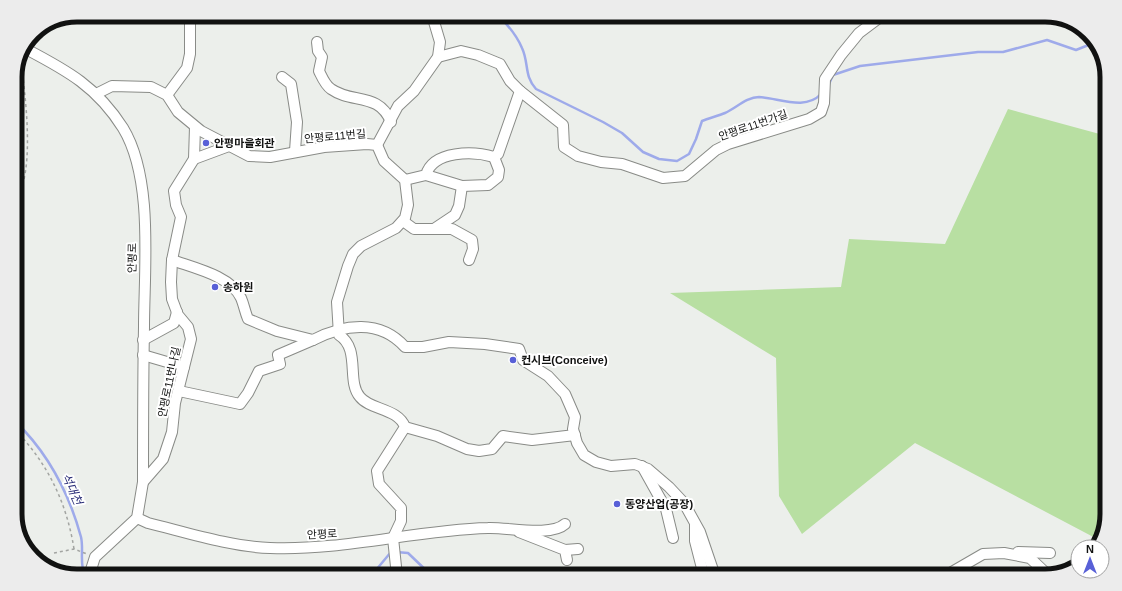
<svg xmlns="http://www.w3.org/2000/svg" width="1122" height="591" font-family="Arial,'Noto Sans KR',sans-serif">
  <style>
    .green { fill: #b8dfa2 }
    .lines { fill: none; stroke-linecap: round; stroke-linejoin: round }
    .stream { stroke: #9eaaea; stroke-width: 2.5 }
    .minor-casing { stroke: #898b87; stroke-width: 12 }
    .path { stroke: #a3a5a2; stroke-width: 1.5; stroke-dasharray: 3 3; stroke-linecap: butt }
    .minor { stroke: #fff; stroke-width: 10 }
    .poi-dot { fill: #5860d7; stroke: #fff; stroke-width: 1.5 }
    .labels { text-anchor: middle; dominant-baseline: central; stroke-width: 4; stroke-linejoin: round; paint-order: stroke }
    .street-label { font-size: 11px; fill: #111211; stroke: #fff }
    .poi-label { font-size: 11px; font-weight: bold; fill: #111211; stroke: #fff; text-anchor: start }
    .water-label { font-size: 12px; font-style: italic; fill: #2b2e78; stroke: #fff }
    .rim { fill: none; stroke: #111211; stroke-width: 5 }
  </style>
  <rect width="100%" height="100%" fill="#ecefeb"/>
  <!-- green -->
  <polygon class="green" points="1008,109 1107,136 1107,514 1101,541 915,443 802,534 779,496 776,358 670,293 841,287 849,239 945,244"/>
  <g class="lines">
    <!-- stream -->
    <g class="stream">
      <path d="M498,15c9,9 19,21 24,33 7,15 2,28 14,41l67,33 19,11 21,19 16,7 18,2 12,-7 7,-15 6,-18c7,-3 16,-5 23,-8 11,-5 22,-16 34,-16 20,1 46,14 62,-3"/>
      <polyline points="829,84 833,75 860,66 978,52 1003,52 1047,40 1076,50 1096,42"/>
      <path d="M15,421c33,32 54,72 66,116 3,13 -2,26 4,39"/>
      <polyline points="396,552 408,553 432,576"/>
      <polyline points="371,576 391,552"/>
    </g>
    <defs>
      <g id="minor">
        <path d="M317,42l1,9 4,6 -3,14c3,6 6,14 12,18 21,15 48,3 60,33"/>
        <path d="M26,49c42,22 71,38 97,79 31,51 21,141 21,199 -1,52 -1,103 -1,155l-6,36 -42,39 -6,19"/>
        <polyline points="438,57 461,51 478,55 500,64 510,81 520,91 563,125 564,147 578,156 601,162 622,164 663,178 685,176 716,150 728,144 809,119 821,112 824,103 825,79 841,55 859,33 883,15"/>
        <polyline points="282,77 291,84 297,122 295,151"/>
        <path d="M96,94l16,-8 39,1 16,8 11,17 23,19 48,25 21,1 54,-10 43,-3 10,1 7,16 21,19 3,25 -3,13 -9,10 -35,18 -8,8 -5,12 -11,36 2,33c22,14 7,46 21,62 10,13 38,11 45,30l-28,44 2,13 22,24v13l-8,17 4,38"/>
        <polyline points="167,95 187,68 190,54 190,15"/>
        <polyline points="377,145 398,106 414,91 438,57 440,42 432,15"/>
        <polyline points="194,159 229,146"/>
        <polyline points="426,175 462,186 488,185 498,177 499,170 494,157"/>
        <path d="M405,180l21,-5c7,-25 48,-24 68,-18l4,-3 22,-63"/>
        <polyline points="403,221 414,229 434,229 455,215 459,206 462,186"/>
        <polyline points="434,229 452,229 472,240 473,249 469,260"/>
        <path d="M172,260c22,8 59,16 69,38 3,7 4,14 7,21l29,12 36,9c31,-16 67,-21 92,7h18l26,-5 36,2 34,5 4,11 25,16 17,18 10,23 -2,12 4,14 7,12 12,7 15,4 24,-2 13,5 21,18 15,16 16,29 15,44"/>
        <polyline points="143,340 174,323 177,312"/>
        <polyline points="143,355 184,367"/>
        <polyline points="179,391 240,404 248,393 259,371 280,364 278,355 313,340"/>
        <polyline points="405,427 437,436 467,449 479,451 492,449 503,436 532,440 575,435"/>
        <polyline points="642,466 666,509 673,538"/>
        <polyline points="143,482 163,459 172,432 175,403 191,339 188,327 178,315 172,299 171,282 172,260 181,217 176,205 174,191 194,159 195,127"/>
        <path d="M137,518l11,5c37,9 84,24 122,25 73,3 145,-18 218,-20 19,-1 63,9 77,-4"/>
        <polyline points="695,525 695,541 704,576"/>
        <polyline points="519,532 565,550 567,560"/>
        <polyline points="565,550 578,549"/>
        <polyline points="1018,552 1050,553"/>
        <polyline points="945,576 983,554 1004,553 1030,558 1048,575"/>
      </g>
    </defs>
    <!-- minor casing -->
    <use href="#minor" class="minor-casing"/>
    <!-- path -->
    <g class="path">
      <path d="M15,201c21,-28 10,-106 6,-141"/>
      <path d="M15,430c33,33 52,74 59,119"/>
      <polyline points="54,553 74,549 87,554"/>
    </g>
    <!-- minor -->
    <use href="#minor" class="minor"/>
  </g>
  <!-- markers -->
  <g class="poi-dot">
    <circle cx="206" cy="143" r="4"/>
    <circle cx="215" cy="287" r="4"/>
    <circle cx="513" cy="360" r="4"/>
    <circle cx="617" cy="504" r="4"/>
  </g>
  <g class="labels">
    <!-- street labels -->
    <g class="street-label">
      <text transform="translate(753 125) rotate(-19)">안평로11번가길</text>
      <text transform="translate(335 136) rotate(-5)">안평로11번길</text>
      <text transform="translate(132 258) rotate(-89)">안평로</text>
      <text transform="translate(169 382) rotate(-78)">안평로11번나길</text>
      <text transform="translate(322 534) rotate(-3)">안평로</text>
    </g>
    <!-- poi labels -->
    <g class="poi-label">
      <text x="214" y="143">안평마을회관</text>
      <text x="223" y="287">송하원</text>
      <text x="521" y="360">컨시브(Conceive)</text>
      <text x="625" y="504">동양산업(공장)</text>
    </g>
    <!-- water labels -->
    <g class="water-label">
      <text transform="translate(72 489) rotate(66)">석대천</text>
    </g>
  </g>
  <!-- crop -->
  <path d="M0 0H1122V591H0ZM77 22H1045A55 55 0 0 1 1100 77V514A55 55 0 0 1 1045 569H77A55 55 0 0 1 22 514V77A55 55 0 0 1 77 22Z" fill="#ececec" fill-rule="evenodd"/>
  <path class="rim" d="M77 22H1045A55 55 0 0 1 1100 77V514A55 55 0 0 1 1045 569H77A55 55 0 0 1 22 514V77A55 55 0 0 1 77 22Z"/>
  <!-- north arrow -->
  <g transform="translate(1090 559)"><circle r="19" fill="#ffffff" stroke="#a0a0a0"/>
  <path d="M0-3L7 15L0 10L-7 15Z" fill="#5860d7"/>
  <text y="-6" font-size="11" font-weight="bold" text-anchor="middle" fill="#111211">N</text>
  </g>
</svg>
